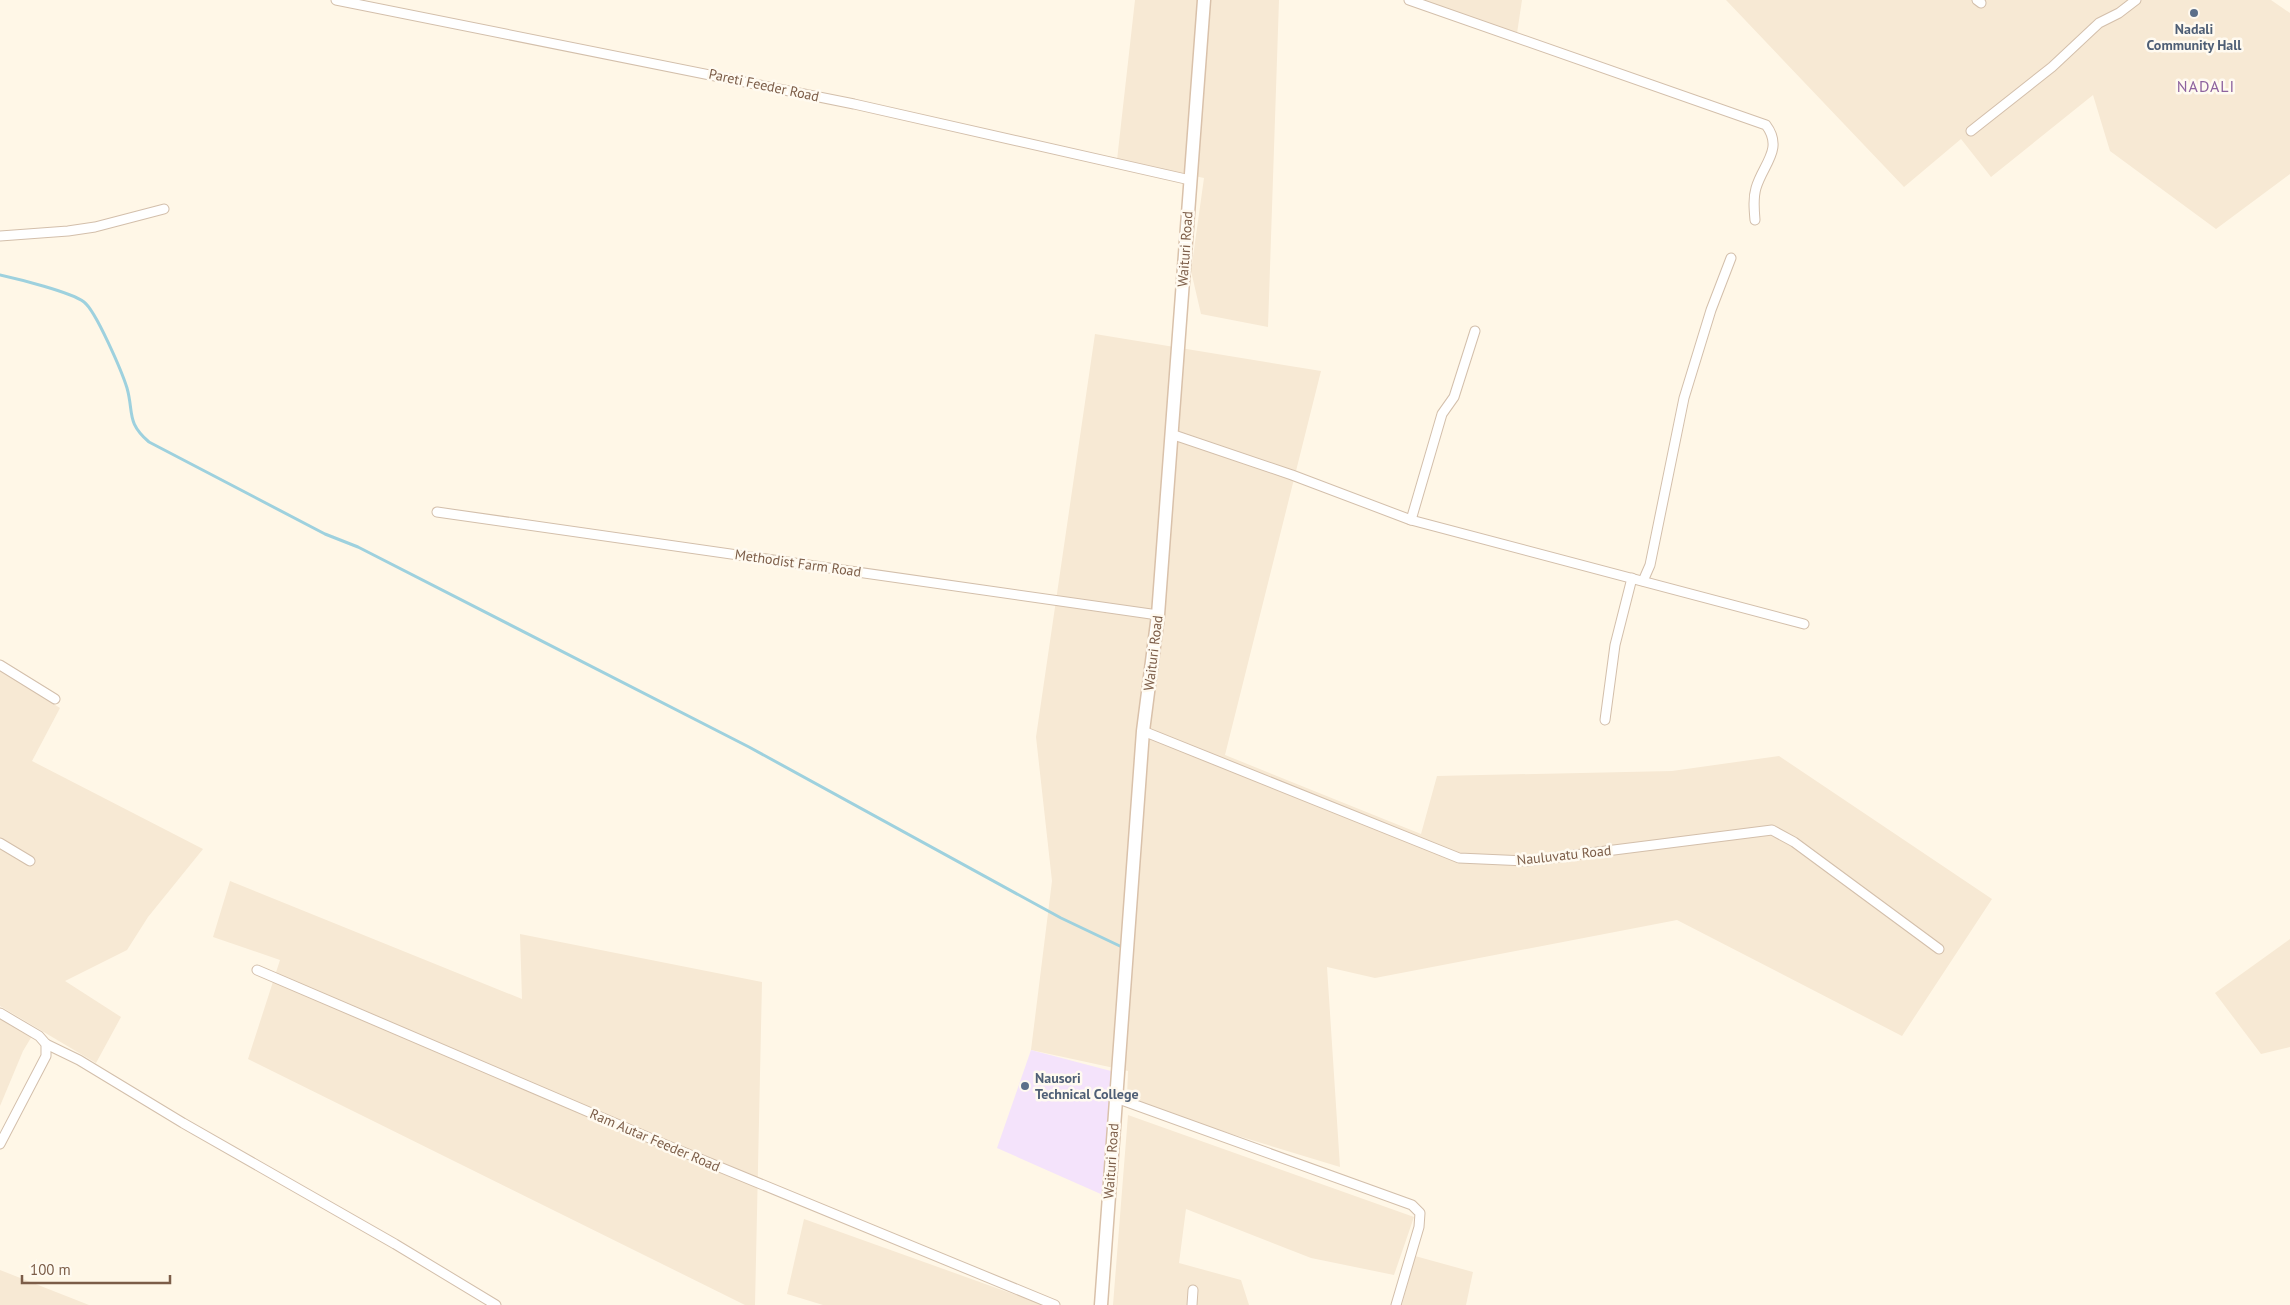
<svg xmlns="http://www.w3.org/2000/svg" width="2290" height="1305" font-family="'PT Sans',sans-serif">
  <style>
    .residential { fill: #f7e9d4 }
    .education { fill: #f4e3fb }
    .lines { fill: none; stroke-linecap: round; stroke-linejoin: round }
    .stream { stroke: #9ed1de; stroke-width: 3 }
    .street-casing { stroke: #d3bfab; stroke-width: 11 }
    .secondary-casing { stroke: #d9c1aa; stroke-width: 15 }
    .street { stroke: #fff; stroke-width: 9 }
    .secondary { stroke: #fff; stroke-width: 12 }
    .service-dot { fill: #5c6f8a; stroke: #fffaf0; stroke-width: 2 }
    .labels { text-anchor: middle; dominant-baseline: central; stroke-width: 5; stroke-linejoin: round; paint-order: stroke }
    .service-label { font-size: 14px; font-weight: bold; fill: #4e5e75; stroke: #fffaf0 }
    .street-label { font-size: 14px; fill: #7c5d48; stroke: #fffaf0 }
    .quarter-label { font-size: 16px; letter-spacing: 1px; fill: #8e639f; stroke: #fffaf0 }
  </style>
  <rect width="100%" height="100%" fill="#fff7e7"/>
  <!-- residential -->
  <g class="residential">
    <polygon points="1135,0 1279,0 1268,327 1201,314 1191,271 1204,178 1117,160"/>
    <polygon points="1417,0 1522,0 1516,40"/>
    <polygon points="1726,0 2271,0 2290,13 2290,174 2216,229 2110,151 2093,95 1991,177 1961,139 1904,187"/>
    <polygon points="1095,334 1321,371 1225,755 1421,834 1437,776 1672,771 1779,756 1992,899 1902,1036 1677,920 1375,978 1327,967 1340,1167 1153,1110 1127,1097 1128,1071 1031,1050 1052,881 1036,737"/>
    <polygon points="0,670 60,708 32,761 203,849 148,917 127,950 65,981 121,1017 96,1063 0,1006"/>
    <polygon points="230,881 522,999 520,934 762,982 755,1305 745,1305 248,1059 280,960 213,937"/>
    <polygon points="2290,939 2290,1047 2261,1054 2215,993"/>
    <polygon points="0,1017 32,1036 23,1051 0,1106"/>
    <polygon points="1128,1115 1414,1217 1394,1275 1311,1258 1186,1209 1179,1263 1241,1280 1249,1305 1113,1305"/>
    <polygon points="804,1219 1044,1305 823,1305 787,1294"/>
    <polygon points="1415,1256 1473,1272 1466,1305 1402,1305"/>
    <polygon points="0,1270 89,1305 0,1305"/>
  </g>
  <!-- education -->
  <polygon class="education" points="1031,1050 1111,1071 1103,1195 997,1148"/>
  <g class="lines">
    <!-- stream -->
    <path class="stream" d="M0,275c18,4 71,17 84,27 12,9 38,70 43,86 7,25 -1,34 22,54l176,92 33,13 391,200 312,171 63,30"/>
    <defs>
      <g id="street">
        <polyline points="336,0 854,104 1190,180"/>
        <path d="M1409,0l357,125c18,24 -3,39 -10,63 -3,10 -2,21 -1,32"/>
        <polyline points="1977,0 1981,3"/>
        <polyline points="1971,131 2052,67 2099,23 2119,13 2136,0"/>
        <polyline points="0,236 68,231 95,227 164,209"/>
        <polyline points="1171,434 1292,475 1411,520 1804,624"/>
        <polyline points="437,512 1158,615"/>
        <polyline points="1411,520 1442,414 1454,397 1475,331"/>
        <polyline points="1643,581 1650,565 1684,398 1711,310 1731,258"/>
        <polyline points="0,665 55,699"/>
        <polyline points="1605,720 1615,645 1632,578"/>
        <polyline points="1143,731 1459,858 1527,861 1772,830 1794,842 1939,949"/>
        <polyline points="0,843 30,861"/>
        <polyline points="257,970 666,1145 1055,1305"/>
        <polyline points="0,1013 39,1036 46,1044 46,1056 0,1144"/>
        <polyline points="46,1044 79,1060 183,1123 395,1244 496,1305"/>
        <polyline points="1116,1098 1412,1205 1420,1213 1419,1227 1396,1305"/>
        <polyline points="1192,1305 1193,1290"/>
      </g>
      <polyline id="secondary" points="1101,1305 1143,731 1158,615 1204,0"/>
    </defs>
    <!-- street casing -->
    <use href="#street" class="street-casing"/>
    <!-- secondary casing -->
    <use href="#secondary" class="secondary-casing"/>
    <!-- street -->
    <use href="#street" class="street"/>
    <!-- secondary -->
    <use href="#secondary" class="secondary"/>
  </g>
  <!-- markers -->
  <g class="service-dot">
    <circle cx="2194" cy="13" r="5"/>
    <circle cx="1025" cy="1086" r="5"/>
  </g>
  <g class="labels">
    <!-- service labels -->
    <g class="service-label">
      <text x="2194" y="29">Nadali<tspan x="2194" dy="16">Community Hall</tspan></text>
      <text x="1035" y="1078" text-anchor="start">Nausori<tspan x="1035" dy="16">Technical College</tspan></text>
    </g>
    <!-- street labels -->
    <g class="street-label">
      <text transform="translate(764 85) rotate(12)">Pareti Feeder Road</text>
      <text transform="translate(1185 249) rotate(-86)">Waituri Road</text>
      <text transform="translate(798 563) rotate(8)">Methodist Farm Road</text>
      <text transform="translate(1153 653) rotate(-83)">Waituri Road</text>
      <text transform="translate(1564 855) rotate(-6)">Nauluvatu Road</text>
      <text transform="translate(655 1140) rotate(23)">Ram Autar Feeder Road</text>
      <text transform="translate(1111 1161) rotate(-86)">Waituri Road</text>
    </g>
    <!-- quarter labels -->
    <g class="quarter-label">
      <text x="2206" y="86">NADALI</text>
    </g>
  </g>
  <!-- scale -->
  <path d="M22 1275v8h148v-8" fill="none" stroke="#7c5d48" stroke-width="2.5"/>
  <text x="30" y="1275" font-size="15" fill="#7c5d48" stroke="#fffaf0" stroke-width="4" paint-order="stroke">100 m</text>
</svg>
